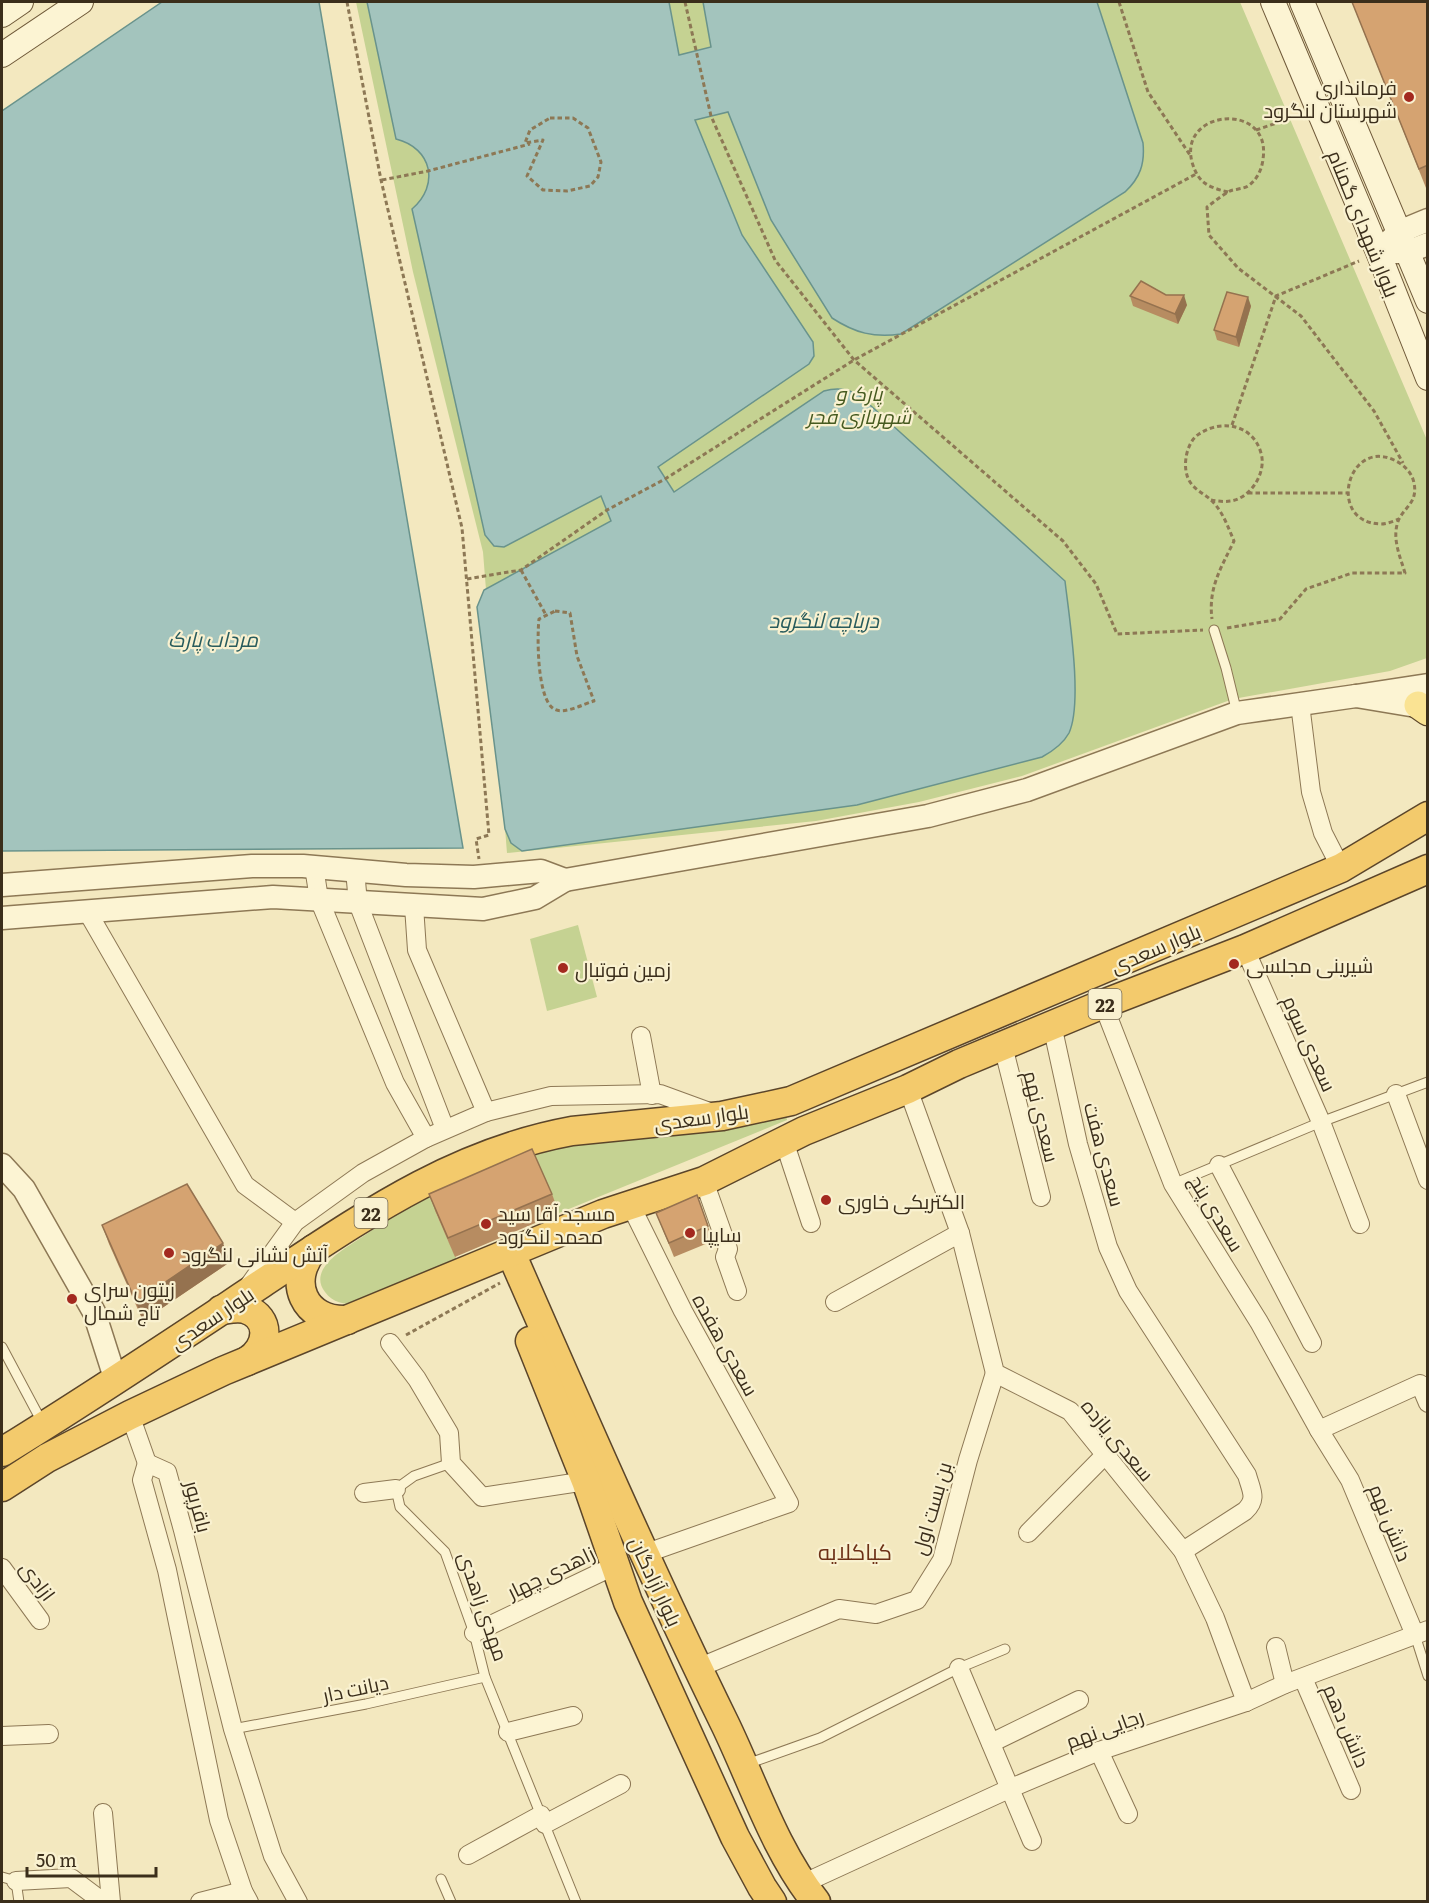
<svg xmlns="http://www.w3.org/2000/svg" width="1429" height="1903" font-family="Literata,Cairo,serif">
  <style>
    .green { fill: #c5d292 }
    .water { fill: #a3c4bd; stroke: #69938c; stroke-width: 1.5 }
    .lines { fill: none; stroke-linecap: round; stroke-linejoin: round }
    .service-casing { stroke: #8d7855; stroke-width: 11 }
    .minor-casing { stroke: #8d7855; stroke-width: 20 }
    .tertiary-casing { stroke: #8d7855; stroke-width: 25 }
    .secondary-casing { stroke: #6f5939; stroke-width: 26 }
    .primary-casing { stroke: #5b452a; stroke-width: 29 }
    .trunk-casing { stroke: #5b452a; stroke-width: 31 }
    .path { stroke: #8d7855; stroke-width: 3; stroke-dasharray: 4.5 3; stroke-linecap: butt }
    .service { stroke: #fcf4d3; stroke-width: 9 }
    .minor { stroke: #fcf4d3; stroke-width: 18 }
    .tertiary { stroke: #fcf4d3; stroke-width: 22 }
    .secondary { stroke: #fcf4d3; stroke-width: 24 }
    .primary { stroke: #fae393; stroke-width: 27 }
    .trunk { stroke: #f3ca6c; stroke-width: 28 }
    .wall { fill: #b78c61 }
    .shaded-wall { fill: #95724f }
    .building { fill: #d5a371; stroke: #95724f; stroke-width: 1.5 }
    .poi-dot { fill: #a3291f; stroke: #f9f1d0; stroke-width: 2 }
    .labels { text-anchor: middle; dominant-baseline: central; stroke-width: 4.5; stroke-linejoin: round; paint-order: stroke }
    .shield { fill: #f9f1d0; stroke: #746851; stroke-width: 1.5 }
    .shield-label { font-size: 18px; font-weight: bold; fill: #3b2e1b }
    .poi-label { font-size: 20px; fill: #3b2e1b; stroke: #f9f1d0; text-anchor: start }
    .street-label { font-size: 20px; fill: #3b2e1b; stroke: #f9f1d0 }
    .park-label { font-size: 20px; font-style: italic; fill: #465a20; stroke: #f9f1d0 }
    .water-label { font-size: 21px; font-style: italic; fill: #295c5d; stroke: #f9f1d0 }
    .quarter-label { font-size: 22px; fill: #6d3016; stroke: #f9f1d0 }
  </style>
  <rect width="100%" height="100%" fill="#f3e8bf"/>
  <!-- green -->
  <g class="green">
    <polygon points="356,2 1240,2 1427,440 1427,658 1390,671 1233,699 1022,776 919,802 816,821 507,853 483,552 413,272"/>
    <polygon points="578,925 597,997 547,1011 530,939"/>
    <path d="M786,1113l1,7 -228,93 -20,-45 -103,45 21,47 -100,45c-13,-1 -24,-2 -32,-13 -17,-22 16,-41 31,-51 39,-25 82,-60 126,-74 37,-12 77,-21 116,-25 18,-2 36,-2 54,-4 46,-4 90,-14 134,-25z"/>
  </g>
  <!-- water -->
  <g class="water">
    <polygon points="162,2 319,2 463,848 2,851 2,111"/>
    <path d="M367,2h302l10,53 32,-8 -8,-45h394l46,141c2,21 -3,35 -18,49l-224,142c-27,4 -46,-1 -69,-16l-61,-98 -43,-108 -33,8 47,115 71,107 1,14 -5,8 -151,103 16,25 150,-101c13,-4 24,-3 36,5l205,185c4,35 18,121 4,152 -6,11 -16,18 -27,24l-185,48 -335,46 -11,-8 -6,-14 -28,-222 7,-17 127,-69 -10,-25 -97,51 -10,-1 -9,-11 -73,-326c28,-24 20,-61 -16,-70z"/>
  </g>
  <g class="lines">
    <defs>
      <g id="service">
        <polyline points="1214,630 1226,668 1237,713"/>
        <polyline points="1173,1184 1321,1122 1428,1082"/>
        <polyline points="2,1347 43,1424"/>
        <polyline points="451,1463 414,1476 396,1489 400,1507 445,1552 474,1633 485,1677 576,1902"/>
        <polyline points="1415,1635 1428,1676"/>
        <polyline points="233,1729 366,1704 485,1677"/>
        <polyline points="747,1764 820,1738 959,1668 1005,1649"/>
        <polyline points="2,1877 16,1881 19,1902"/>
        <polyline points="441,1879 451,1902"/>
      </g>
      <g id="minor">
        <polyline points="1300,704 1311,792 1323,833 1341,868"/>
        <polyline points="314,867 319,899 395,1083 426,1138"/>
        <polyline points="355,870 358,903 445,1129"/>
        <polyline points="414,906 417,950 486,1112 551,1096 660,1094 712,1113"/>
        <polyline points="87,911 245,1185 295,1222"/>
        <polyline points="1245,949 1321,1122 1360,1224"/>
        <polyline points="1103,1004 1173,1184 1259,1322 1319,1430 1350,1480 1415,1635"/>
        <path d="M1052,1025l26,119 30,103 20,44 119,184c4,15 11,24 -2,36l-62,40"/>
        <polyline points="641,1036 652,1095"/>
        <polyline points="1003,1046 1041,1197"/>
        <polyline points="908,1089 960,1233 995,1373 1070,1411 1183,1551 1215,1618 1246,1702"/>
        <polyline points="1396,1094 1428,1180"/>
        <polyline points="784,1141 811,1223"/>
        <polyline points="1219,1165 1312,1343"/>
        <polyline points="704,1181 728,1249 725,1257 737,1291"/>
        <polyline points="630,1204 683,1311 789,1503 644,1554"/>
        <polyline points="250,1284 295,1222 363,1173 426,1138 486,1112"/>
        <polyline points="835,1302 960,1233"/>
        <polyline points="390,1343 417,1379 449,1433 451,1463 482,1497 586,1481"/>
        <polyline points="130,1415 147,1463"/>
        <polyline points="1319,1430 1420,1384 1428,1403"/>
        <polyline points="147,1463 167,1472 183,1530 233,1729 273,1856 298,1902"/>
        <polyline points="147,1463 142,1480 167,1570 219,1820 243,1891 249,1902"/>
        <polyline points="364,1493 396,1489"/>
        <polyline points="1028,1533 1104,1456"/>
        <polyline points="2,1568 40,1620"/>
        <polyline points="474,1633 614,1566"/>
        <polyline points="1276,1647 1285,1684"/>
        <polyline points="698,1668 839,1609 876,1614 917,1600 942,1560 968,1460 995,1373"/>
        <polyline points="959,1668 1032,1841"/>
        <polyline points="1303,1678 1351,1790"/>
        <polyline points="508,1732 573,1716"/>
        <polyline points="2,1736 49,1734"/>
        <polyline points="991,1743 1079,1700"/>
        <polyline points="1099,1751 1128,1814"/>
        <polyline points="103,1813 111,1902"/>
        <polyline points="545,1824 621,1784"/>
        <polyline points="468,1855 541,1815"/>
        <polyline points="16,1881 71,1878 103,1902"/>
        <polyline points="802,1884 1011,1788 1099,1751 1246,1702 1285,1684 1428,1630"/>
        <polyline points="200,1902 243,1891"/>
      </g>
      <g id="tertiary">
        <polyline points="1378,252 1399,232 1428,220"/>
        <polyline points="1388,252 1407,252 1428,244"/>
        <polyline points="1428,685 1356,696 1428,708"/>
        <polyline points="565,880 928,816 1027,790 1237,713 1356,696"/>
        <polyline points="2,885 252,866 303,866 406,875 474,877 541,871 565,880 535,898 483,909 273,897 2,918"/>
        <polyline points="2,1165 24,1189 94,1312 116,1381"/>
      </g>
      <g id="secondary">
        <polyline points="1273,2 1378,252 1428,378"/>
        <polyline points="1302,2 1428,301"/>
        <polyline points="2,15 21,2"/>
        <polyline points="2,55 81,2"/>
      </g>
      <polyline id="primary" points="1418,705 1428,712"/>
      <g id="trunk">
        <path d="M314,1249c-28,32 -10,73 33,71"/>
        <path d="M511,1253c69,158 138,316 214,471 29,60 49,125 91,178"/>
        <path d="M221,1310c8,-1 16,-3 24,-1 27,8 24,39 2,52"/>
        <polyline points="530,1341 586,1481 628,1602 735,1837 762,1887 772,1902"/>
        <path d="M2,1452c88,-54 173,-111 259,-168 100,-66 191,-131 311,-153l150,-15 69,-15 550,-233 87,-52"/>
        <polyline points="2,1487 47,1458 130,1415 223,1371 603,1214 704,1181 804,1131 908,1089 959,1064 1103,1004 1245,949 1428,869"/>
      </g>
    </defs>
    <!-- service casing -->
    <use href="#service" class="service-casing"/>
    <!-- minor casing -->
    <use href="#minor" class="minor-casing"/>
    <!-- tertiary casing -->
    <use href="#tertiary" class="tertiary-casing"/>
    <!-- secondary casing -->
    <use href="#secondary" class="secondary-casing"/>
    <!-- primary casing -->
    <use href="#primary" class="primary-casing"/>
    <!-- trunk casing -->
    <use href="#trunk" class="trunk-casing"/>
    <!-- path -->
    <g class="path">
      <polyline points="347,2 381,180 462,528 489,835 476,839 479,859"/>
      <polyline points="685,2 711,116 775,260 854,360 1063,541 1096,584 1117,634 1203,630"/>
      <polyline points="1119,2 1148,92 1190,155"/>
      <polygon points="550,118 573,118 588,128 601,162 598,177 590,186 567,191 543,190 527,176 543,140 525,143 530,130"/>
      <polyline points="1256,130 1300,115"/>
      <polyline points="382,180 428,171 530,144"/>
      <path d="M1228,192c-20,-5 -30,-9 -36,-30 -14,-53 80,-61 71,-3 -1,10 -6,21 -15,27 -5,3 -13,3 -18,5 -8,4 -16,11 -23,16l2,28 29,33 63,48 73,95 29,52"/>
      <polyline points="1232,425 1276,296 1359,261"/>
      <polyline points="1248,493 1347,493"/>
      <path d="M1211,500c6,1 13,2 19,1 20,-2 37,-28 31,-48 -8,-29 -40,-34 -62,-19 -11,7 -15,25 -13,37 3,18 16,20 26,30 11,11 16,26 22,40 -13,27 -26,47 -22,78"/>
      <polyline points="521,570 546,615"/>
      <polyline points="467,579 521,570 607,510 665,479 854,360 1196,174"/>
      <path d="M555,611l15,2 7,43 17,45c-11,3 -30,14 -40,8 -17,-10 -17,-72 -15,-90z"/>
      <path d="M1227,628l53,-9 26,-30 46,-16h53c-5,-17 -14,-36 -6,-54 6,-12 19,-17 15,-36 -2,-11 -11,-19 -20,-23 -47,-22 -68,63 -13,64 6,0 13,-3 18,-5"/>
      <polyline points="406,1335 500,1283"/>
    </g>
    <!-- service -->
    <use href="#service" class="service"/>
    <!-- minor -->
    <use href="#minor" class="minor"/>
    <!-- tertiary -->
    <use href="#tertiary" class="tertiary"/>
    <!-- secondary -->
    <use href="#secondary" class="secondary"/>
    <!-- primary -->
    <use href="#primary" class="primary"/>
    <!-- trunk -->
    <use href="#trunk" class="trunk"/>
  </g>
  <!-- wall -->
  <g class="wall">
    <polygon points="1352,2 1428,2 1428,193"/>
    <polygon points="1166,295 1187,305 1178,324 1133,306 1130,296"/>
    <polygon points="1251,306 1239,347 1217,340 1214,330"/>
    <polygon points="429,1194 552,1194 559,1213 455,1257 436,1213"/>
    <polygon points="697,1195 713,1241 674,1257 656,1213"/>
    <polygon points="102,1225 230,1262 143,1321 109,1244"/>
  </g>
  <!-- shaded-wall -->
  <g class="shaded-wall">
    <polygon points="1184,295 1187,305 1178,324 1175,314"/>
    <polygon points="1248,297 1251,306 1239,347 1236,337"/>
    <polygon points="223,1243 230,1262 143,1321 136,1302"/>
  </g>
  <!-- building -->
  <g class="building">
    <polygon points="1352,2 1428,2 1428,165 1419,169"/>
    <polygon points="1141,281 1166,295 1184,295 1175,314 1130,296"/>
    <polygon points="1227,292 1248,297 1236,337 1214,330"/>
    <polygon points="532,1149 552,1194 448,1238 429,1194"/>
    <polygon points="187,1184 223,1243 136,1302 102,1225"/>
    <polygon points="697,1195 708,1226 669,1243 656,1213"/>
  </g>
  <!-- markers -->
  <g class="poi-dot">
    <circle cx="1409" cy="97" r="6"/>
    <circle cx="1234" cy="964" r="6"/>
    <circle cx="563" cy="968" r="6"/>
    <circle cx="826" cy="1200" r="6"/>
    <circle cx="486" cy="1224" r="6"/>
    <circle cx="690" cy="1233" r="6"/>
    <circle cx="169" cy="1253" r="6"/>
    <circle cx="72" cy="1299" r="6"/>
  </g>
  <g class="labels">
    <!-- shield labels -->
    <g class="shield">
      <rect x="1088.5" y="989" width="33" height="30" rx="4.5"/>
      <rect x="354.5" y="1198" width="33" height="30" rx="4.5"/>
    </g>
    <g class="shield-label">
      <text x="1105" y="1004">22</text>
      <text x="371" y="1213">22</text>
    </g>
    <!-- poi labels -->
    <g class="poi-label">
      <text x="1397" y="86" text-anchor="end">فرمانداری<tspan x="1397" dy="23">شهرستان لنگرود</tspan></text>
      <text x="1246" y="964">شیرینی مجلسی</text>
      <text x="575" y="968">زمین فوتبال</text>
      <text x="838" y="1200">الکتریکی خاوری</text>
      <text x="498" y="1212">مسجد آقا سید<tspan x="498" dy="23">محمد لنگرود</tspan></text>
      <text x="702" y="1233">سایپا</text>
      <text x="181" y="1253">آتش نشانی لنگرود</text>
      <text x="84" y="1288">زیتون سرای<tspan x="84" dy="23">تاج شمال</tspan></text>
    </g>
    <!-- street labels -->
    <g class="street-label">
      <text transform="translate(1365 223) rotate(68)">بلوار شهدای گمنام</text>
      <text transform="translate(1155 947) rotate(-23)">بلوار سعدی</text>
      <text transform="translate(1311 1043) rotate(66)">سعدی سوم</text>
      <text transform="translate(701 1116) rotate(-8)">بلوار سعدی</text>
      <text transform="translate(1043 1116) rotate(76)">سعدی نهم</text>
      <text transform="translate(1106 1154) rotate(75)">سعدی هفت</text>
      <text transform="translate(1218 1212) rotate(59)">سعدی پنج</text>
      <text transform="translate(211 1317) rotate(-34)">بلوار سعدی</text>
      <text transform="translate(727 1344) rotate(61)">سعدی هفده</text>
      <text transform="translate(1119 1439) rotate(50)">سعدی یازده</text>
      <text transform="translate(200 1506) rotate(75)">باقرپور</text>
      <text transform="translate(930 1508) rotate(-74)">بن بست اول</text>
      <text transform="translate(1392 1522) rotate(68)">دانش نهم</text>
      <text transform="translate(550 1571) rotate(-26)">زاهدی چهار</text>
      <text transform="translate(39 1580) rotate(53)">ازادی</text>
      <text transform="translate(657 1581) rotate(65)">بلوار آزادگان</text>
      <text transform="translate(485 1606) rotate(71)">مهدی زاهدی</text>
      <text transform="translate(355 1687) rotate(-12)">دیانت دار</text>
      <text transform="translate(1348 1725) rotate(67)">دانش دهم</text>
      <text transform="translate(1104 1727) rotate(-20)">رجایی نهم</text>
    </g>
    <!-- park labels -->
    <g class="park-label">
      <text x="859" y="392">پارک و<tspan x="859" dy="23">شهربازی فجر</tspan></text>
    </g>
    <!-- water labels -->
    <g class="water-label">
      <text x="824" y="618">دریاچه لنگرود</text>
      <text x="213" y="637">مرداب پارک</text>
    </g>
    <!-- quarter labels -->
    <g class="quarter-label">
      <text x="855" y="1550">کیاکلایه</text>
    </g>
  </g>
  <!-- border -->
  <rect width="1429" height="1903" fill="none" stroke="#3b2e1b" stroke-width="6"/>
  <!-- scale -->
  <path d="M27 1867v9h129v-9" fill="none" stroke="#3b2e1b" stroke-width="3"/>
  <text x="36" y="1867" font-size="18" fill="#3b2e1b" stroke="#f9f1d0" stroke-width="4.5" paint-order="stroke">50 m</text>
</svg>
